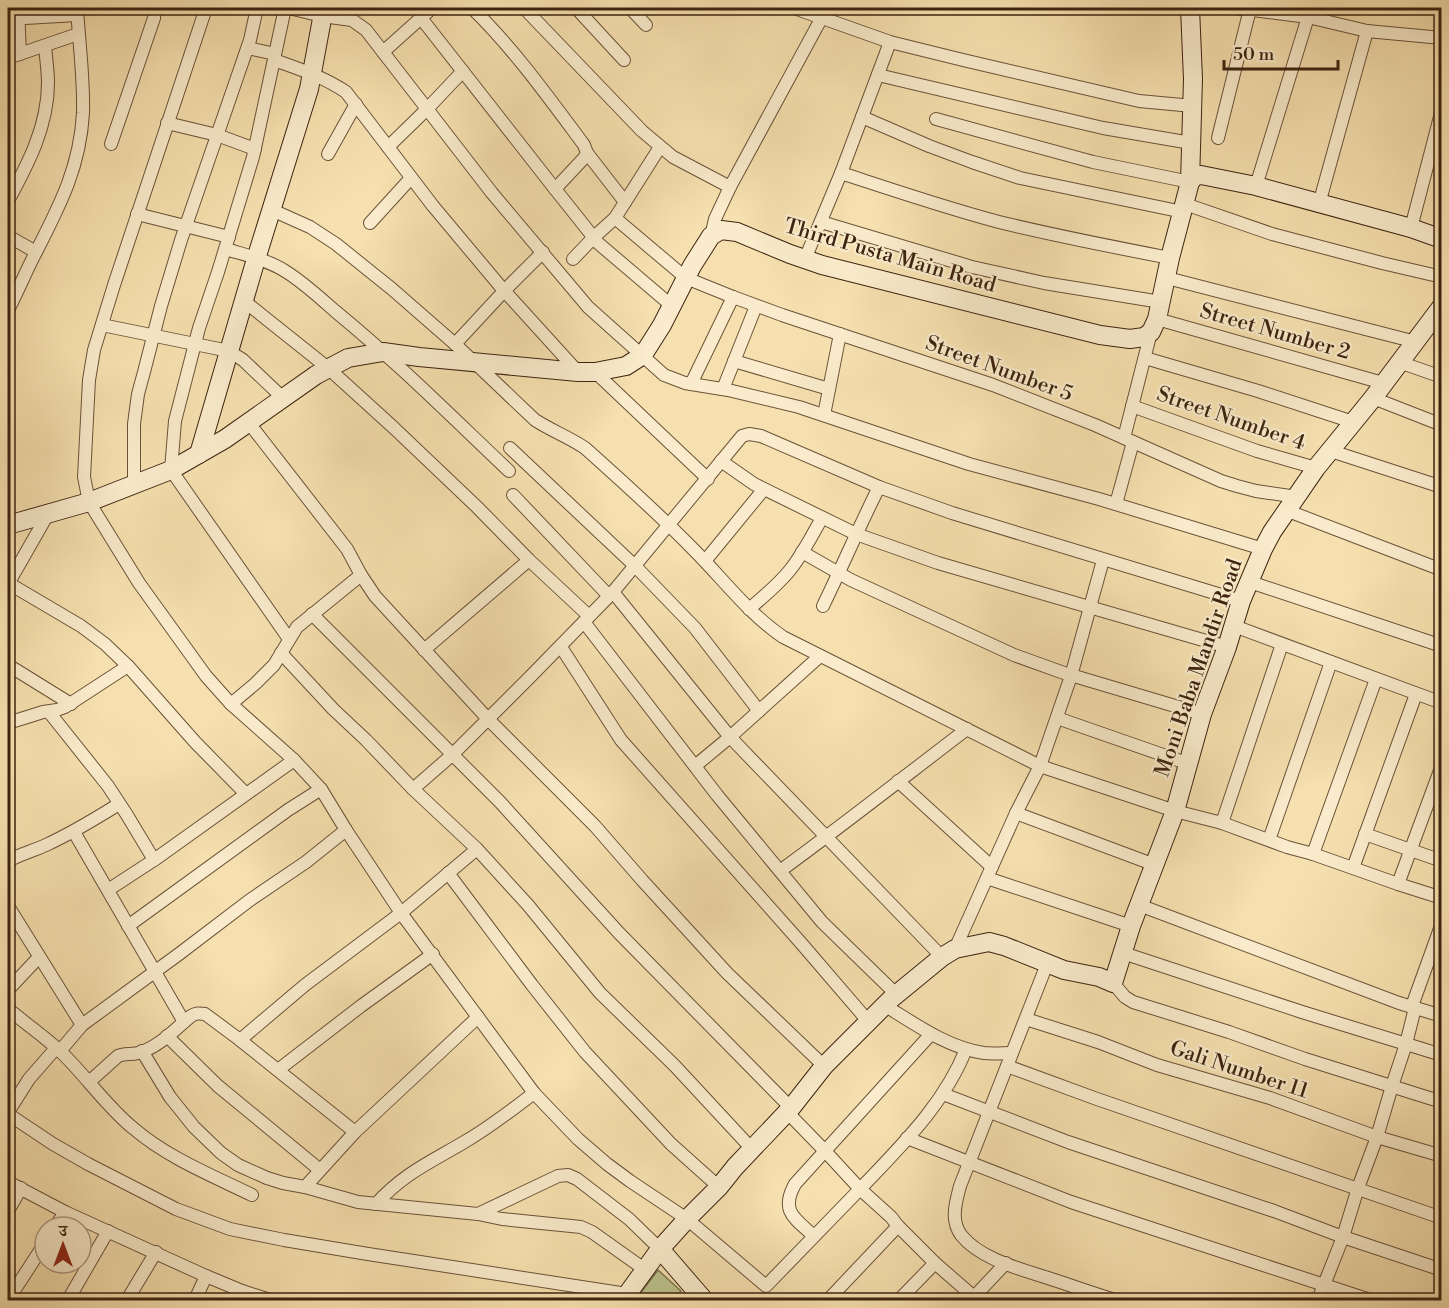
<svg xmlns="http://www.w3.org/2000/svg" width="1449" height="1308" font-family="'Libre Bodoni','Noto Serif Devanagari',serif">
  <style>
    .green { fill: #bcc28b; stroke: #7c724e; stroke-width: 1.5 }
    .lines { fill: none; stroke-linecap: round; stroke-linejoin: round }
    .street-casing { stroke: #6b5238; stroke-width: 14 }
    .secondary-casing { stroke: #3d2310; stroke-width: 20 }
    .street { stroke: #f9ebcb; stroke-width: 12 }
    .secondary { stroke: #f9ebcb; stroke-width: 18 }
    .labels { text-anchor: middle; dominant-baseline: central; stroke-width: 4.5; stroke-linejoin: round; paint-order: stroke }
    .street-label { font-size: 21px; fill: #3d2310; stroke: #f9ebcb }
  </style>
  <rect width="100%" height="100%" fill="#f6e0af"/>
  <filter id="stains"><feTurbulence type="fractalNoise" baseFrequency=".00333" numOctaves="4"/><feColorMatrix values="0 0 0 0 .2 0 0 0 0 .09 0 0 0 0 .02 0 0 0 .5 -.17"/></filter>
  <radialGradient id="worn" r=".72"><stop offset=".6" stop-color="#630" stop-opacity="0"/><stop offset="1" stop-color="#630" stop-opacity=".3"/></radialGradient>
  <!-- green -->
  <polygon class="green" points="658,1270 681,1291 675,1300 635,1300"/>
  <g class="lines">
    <defs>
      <g id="street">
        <polyline points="18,8 20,54"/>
        <path d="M206,8l-92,277 -20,65 -5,30 -5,97 5,25 50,81 67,93 25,28 63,56 27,29 25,41 55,83 133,180 44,46 29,25 23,17 57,38 79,67c32,-33 64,-66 96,-99 40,-42 83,-84 104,-138"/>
        <polyline points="285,8 253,157 218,272 199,328 175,421 171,470 289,639"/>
        <polyline points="289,8 322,16 352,20 366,30 492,193 588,307 664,375 685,383 728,390 799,407 969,464 1099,499 1263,549"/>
        <path d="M472,8c42,41 77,90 112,137l3,8 -3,5 -29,31"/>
        <polyline points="524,8 642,131 673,157 730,187"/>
        <polyline points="576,8 624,60"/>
        <polyline points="630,8 646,25"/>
        <polyline points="794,8 890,42 963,60 1139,101 1193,106"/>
        <polyline points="1236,8 1308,17 1367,31 1442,38"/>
        <polyline points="421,18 555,189 598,243 672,306"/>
        <polyline points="8,19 77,15"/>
        <polyline points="248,48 275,54"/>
        <polyline points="383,52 432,8"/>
        <polyline points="8,58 78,34"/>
        <path d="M274,60c25,9 50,17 72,32l87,114 67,80 78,86"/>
        <polyline points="878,75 1103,128 1191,143"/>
        <polyline points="862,117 929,146 972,162 1020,178 1183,212"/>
        <polyline points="936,119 1093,162 1190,182"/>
        <polyline points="167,123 217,135 255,149"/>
        <polyline points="1218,138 1250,9"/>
        <polyline points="111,144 154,18 155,8"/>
        <polyline points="388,147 427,109 463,71"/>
        <polyline points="660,147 615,218 686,278 733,297 782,315 993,385 1095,425 1221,481 1237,486 1256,491 1297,497"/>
        <polyline points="587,153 625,202"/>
        <polyline points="328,154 356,104"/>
        <path d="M841,173c52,17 105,35 158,49 57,14 114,25 171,36"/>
        <polyline points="1256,186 1308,17 1309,8"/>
        <path d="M8,201c20,-37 40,-75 40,-118 0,-12 -2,-25 -3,-37"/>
        <polyline points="1185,204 1272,234 1382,263 1442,277"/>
        <polyline points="1319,204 1367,31"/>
        <path d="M272,210l38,17 26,17 56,45 63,55 80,76c17,11 34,17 50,28 37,33 74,66 109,102 29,29 54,63 89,87l257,129 135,45 47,12 65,24 26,7 85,30 44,14"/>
        <polyline points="137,214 229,237"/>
        <polyline points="821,222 972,267 1044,283 1161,302"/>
        <polyline points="370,223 411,178"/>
        <polyline points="1411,228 1442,109"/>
        <polyline points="8,236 36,252"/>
        <polyline points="711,236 715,219 730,187 827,8"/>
        <path d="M226,249c19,6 42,11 59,22 18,11 34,26 50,40 61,50 117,106 174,160"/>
        <polyline points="573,259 594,237 615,218"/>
        <polyline points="805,259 841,173 890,42"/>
        <polyline points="1167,278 1416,342"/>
        <polyline points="244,301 328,368 394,428 477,507 529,560 589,616"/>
        <path d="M8,310c10,-19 18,-39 28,-58 24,-47 44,-85 47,-139 1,-35 -4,-70 -6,-105"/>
        <polyline points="1157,319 1383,383"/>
        <polyline points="102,325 229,351 243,360 283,398"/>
        <polyline points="455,344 505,290 543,252"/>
        <polyline points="1145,358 1258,391 1353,422"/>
        <polyline points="734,361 829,389"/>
        <polyline points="1399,362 1442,377"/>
        <polyline points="595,372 708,479"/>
        <polyline points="691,384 733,297"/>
        <polyline points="723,389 756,306"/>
        <polyline points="1373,398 1442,425"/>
        <polyline points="1132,406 1257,451 1316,468"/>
        <polyline points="824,415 840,334"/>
        <polyline points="249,423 347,549 361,575 375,596 488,719 595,826 642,880 727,973 824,1066"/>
        <polyline points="1124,438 1151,332"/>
        <polyline points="510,448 635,566 695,628 759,711"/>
        <polyline points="1331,451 1442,487"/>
        <polyline points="721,461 754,484 856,534 938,563 1227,647"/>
        <polyline points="134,484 134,424 138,394 144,372 161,306 181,240 250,40 257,8"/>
        <polyline points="513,495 609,596"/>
        <polyline points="1116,504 1133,442"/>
        <polyline points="1288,511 1442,570"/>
        <polyline points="802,552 851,580 1014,655 1064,673 1202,714"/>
        <polyline points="705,561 764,489"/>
        <polyline points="1250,582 1442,646"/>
        <polyline points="8,583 81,626 105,644 128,666 195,742 246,794"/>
        <polyline points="8,584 48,514"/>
        <polyline points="613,592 730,737 942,957"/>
        <path d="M823,606c19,-39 36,-79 56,-119"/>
        <path d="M749,609c14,-12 29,-24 41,-39 13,-16 22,-35 32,-52"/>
        <polyline points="312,614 500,802 619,933 791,1108"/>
        <polyline points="584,622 717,795 822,922 897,995"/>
        <polyline points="1234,626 1442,703"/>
        <polyline points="561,647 621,740 801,943 868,1021"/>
        <polyline points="424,650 529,560"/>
        <polyline points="281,653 333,709 366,740 413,789 477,849 528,905 600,993 675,1066 752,1149"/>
        <polyline points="8,665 71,704"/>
        <polyline points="231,704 256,683 274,665 297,627 361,575"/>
        <polyline points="49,712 108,786 127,815 154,860"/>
        <polyline points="1057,718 1189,764"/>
        <polyline points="8,723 43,712 57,710 65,707 128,666"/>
        <polyline points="695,766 730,737 820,656"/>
        <polyline points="898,781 992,867"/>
        <polyline points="413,789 452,755 529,678 613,592 742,436 749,434 761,436 879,487 952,513 1241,601"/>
        <polyline points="1016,813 1155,865"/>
        <polyline points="1222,823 1282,644"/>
        <polyline points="74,832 184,1022"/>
        <polyline points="1365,834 1442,861"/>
        <polyline points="1269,840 1331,662"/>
        <polyline points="1313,854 1376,679"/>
        <path d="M8,861c12,-7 25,-10 38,-16 26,-12 49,-26 73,-41"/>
        <polyline points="1353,868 1416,694"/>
        <path d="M780,871c63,-46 124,-94 187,-142"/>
        <polyline points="448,873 532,985 585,1052 671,1144 719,1187"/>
        <polyline points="987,878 1131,926"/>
        <polyline points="1398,884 1442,765"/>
        <polyline points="108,890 154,860 294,760"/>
        <polyline points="1139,905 1399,1003 1442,1016"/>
        <polyline points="8,906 82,1025"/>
        <polyline points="128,926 288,810 321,789"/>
        <polyline points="955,949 1016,813 1040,766 1071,676 1103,560"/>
        <polyline points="1123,953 1302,1012 1442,1055"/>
        <path d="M1047,964l-87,222c-4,16 -10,34 1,49 19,24 59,34 87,43 22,7 44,15 67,22"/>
        <polyline points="1113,983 1125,997 1133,1002 1229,1032 1305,1059 1442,1102"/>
        <polyline points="8,990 39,957"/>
        <path d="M884,1005c31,19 64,43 100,48 9,1 19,0 28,0"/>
        <path d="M8,1009c17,14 37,28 53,43 25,24 45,54 72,76 35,30 78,47 119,67"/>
        <polyline points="1026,1019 1098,1042 1157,1065 1270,1098 1377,1137 1442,1156"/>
        <polyline points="167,1036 218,1086 320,1170"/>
        <polyline points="240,1040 305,985 401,913 477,849"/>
        <polyline points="60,1051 82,1025 179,954 250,900 306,862 346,830"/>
        <polyline points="142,1051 170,1097 194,1127 221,1153 238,1165 267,1178 283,1183 305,1187 358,1202 478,1214 502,1219 581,1227 592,1232 644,1269"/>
        <polyline points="1007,1066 1097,1099 1442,1218"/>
        <polyline points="278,1070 361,1006 433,954"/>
        <path d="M89,1082l29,-26c7,-3 13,-1 20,-3 20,-5 37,-24 53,-37 5,-3 8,-3 14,-2l35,26 115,92"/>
        <polyline points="943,1094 1068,1142 1274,1211 1343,1237 1442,1270"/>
        <polyline points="8,1112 29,1079 56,1048"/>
        <polyline points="787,1112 825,1151 860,1189 891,1217 898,1226 935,1263 974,1297"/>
        <polyline points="8,1114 53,1144 88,1164 176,1209 230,1229 284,1240 368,1254 627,1294"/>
        <polyline points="907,1138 1071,1202 1370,1300"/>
        <polyline points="8,1182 65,1212 206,1276 242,1291 270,1300"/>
        <polyline points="305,1187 355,1132 478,1017"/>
        <path d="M376,1204c28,-31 55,-42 90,-63 24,-14 46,-31 68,-48"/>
        <polyline points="8,1211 21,1188"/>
        <polyline points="478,1214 558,1176 568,1175 577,1179 629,1219 660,1249"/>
        <polyline points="55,1227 65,1212"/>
        <path d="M814,1236c-20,-18 -34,-25 -19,-52l136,-150"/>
        <polyline points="8,1300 45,1243"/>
        <polyline points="68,1300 108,1231"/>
        <polyline points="127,1300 156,1252"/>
        <polyline points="195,1300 206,1276"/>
        <polyline points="828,1300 898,1226"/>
        <polyline points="899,1300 935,1263"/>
        <polyline points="971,1300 1006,1263"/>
        <polyline points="1318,1300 1343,1237 1358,1188 1377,1137 1392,1086 1406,1044 1415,1008 1412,1006 1442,923"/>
      </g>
      <g id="secondary">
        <polyline points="1190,182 1195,176 1201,175 1256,186 1411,228 1442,239"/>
        <polyline points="199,454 256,259 309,89 324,8"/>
        <polyline points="8,525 89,502 171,470 225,439 316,375 348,358 383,352 419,357 578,372 595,372 626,366 643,355 662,325 692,266 711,236 721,230 737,232 790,254 822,265 1100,335 1130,339 1144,337 1151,332 1157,319 1170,258 1190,182 1193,79 1190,8"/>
        <polyline points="660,1249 704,1300"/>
        <polyline points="623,1300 660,1249 687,1219 719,1187 735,1167 791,1108 824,1066 892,998 942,957 955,949 989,942 1004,946 1064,970 1099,977 1113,983 1131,926 1175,811 1202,714 1227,647 1241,601 1263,549 1272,532 1316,468 1373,398 1442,306"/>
      </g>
    </defs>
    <!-- street casing -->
    <use href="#street" class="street-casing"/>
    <!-- secondary casing -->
    <use href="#secondary" class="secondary-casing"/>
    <!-- street -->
    <use href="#street" class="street"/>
    <!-- secondary -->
    <use href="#secondary" class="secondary"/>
  </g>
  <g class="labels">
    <!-- street labels -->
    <g class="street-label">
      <text transform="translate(890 256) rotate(16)">Third Pusta Main Road</text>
      <text transform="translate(1275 332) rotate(16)">Street Number 2</text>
      <text transform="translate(999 369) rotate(20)">Street Number 5</text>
      <text transform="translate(1231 419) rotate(19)">Street Number 4</text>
      <text transform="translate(1199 668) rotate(-71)">Moni Baba Mandir Road</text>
      <text transform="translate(1239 1070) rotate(18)">Gali Number 11</text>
    </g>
  </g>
  <!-- margin -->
  <rect width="1449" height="1308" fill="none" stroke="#f6e0af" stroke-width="30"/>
  <rect x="9" y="9" width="1431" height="1290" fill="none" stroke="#3d2310" stroke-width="3"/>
  <rect x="15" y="15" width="1419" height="1278" fill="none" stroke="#3d2310" stroke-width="1.5"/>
  <!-- north arrow -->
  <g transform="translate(63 1245)"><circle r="28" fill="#f9ebcb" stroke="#ae9b80" stroke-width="1.5"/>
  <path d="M0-4.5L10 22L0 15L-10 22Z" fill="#8f2418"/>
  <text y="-9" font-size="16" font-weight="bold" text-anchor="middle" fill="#3d2310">उ</text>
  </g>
  <!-- scale -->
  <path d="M1224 60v9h114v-9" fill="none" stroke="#3d2310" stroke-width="3"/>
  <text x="1233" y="60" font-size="18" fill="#3d2310" stroke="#f9ebcb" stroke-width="4.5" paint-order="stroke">50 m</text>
  <rect width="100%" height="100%" filter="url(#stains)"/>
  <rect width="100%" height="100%" fill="url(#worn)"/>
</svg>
